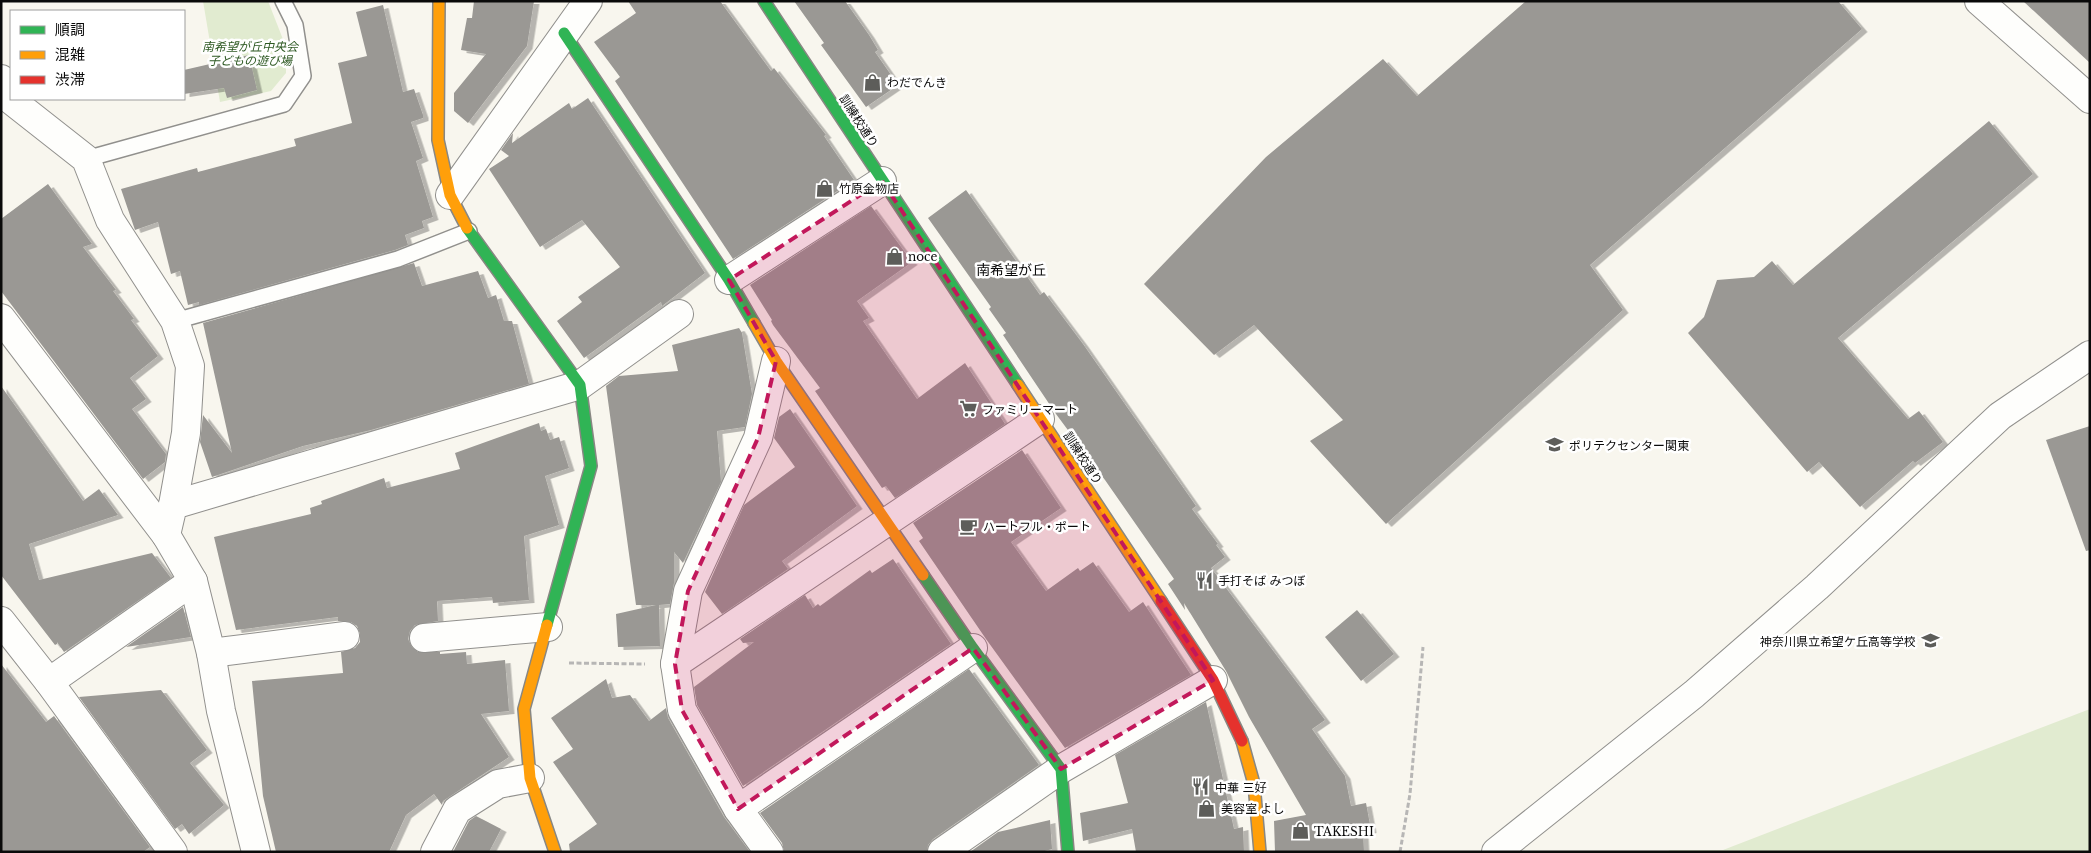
<svg xmlns="http://www.w3.org/2000/svg" width="2091" height="853" font-family="'Libre Baskerville','Noto Sans JP',serif">
  <style>
    .green { fill: #e1ebd0 }
    .building { fill: #9a9894; filter: url(#shadow) }
    .lines { fill: none; stroke-linecap: round; stroke-linejoin: round }
    .lane-casing { stroke: #91908d; stroke-width: 18 }
    .street-casing { stroke: #91908d; stroke-width: 30 }
    .fast-casing { stroke: #888783; stroke-width: 14 }
    .slow-casing { stroke: #888783; stroke-width: 14 }
    .jam-casing { stroke: #888783; stroke-width: 14 }
    .path { stroke: #b7b6b5; stroke-width: 3; stroke-dasharray: 5 2.5; stroke-linecap: butt }
    .lane { stroke: #fefefc; stroke-width: 15 }
    .street { stroke: #fefefc; stroke-width: 28 }
    .fast { stroke: #30b455; stroke-width: 11 }
    .slow { stroke: #ff9f0a; stroke-width: 11 }
    .jam { stroke: #e5322d; stroke-width: 11 }
    .marked { fill: #c2185b; fill-opacity: 0.2; stroke: #c2185b; stroke-width: 4; stroke-dasharray: 10 6; stroke-linejoin: round }
    .labels { text-anchor: middle; dominant-baseline: central; stroke-width: 5; stroke-linejoin: round; paint-order: stroke }
    .park-label { font-size: 12px; font-style: italic; fill: #2e5923; stroke: #fff }
    .poi-label { font-size: 12px; fill: #0a0a0a; stroke: #fff; text-anchor: start }
    .street-label { font-size: 12px; fill: #0a0a0a; stroke: #fff }
    .neighbourhood-label { font-size: 14px; fill: #0a0a0a; stroke: #fff }
  </style>
  <defs>
    <filter id="shadow"><feDropShadow dx="5.5" dy="3" stdDeviation="0" flood-color="#0004"/></filter>
  </defs>
  <rect width="100%" height="100%" fill="#f8f6ee"/>
  <!-- green -->
  <g class="green">
    <polygon points="203,1 268,1 286,47 286,73 271,91 220,102"/>
    <polygon points="2090,709 2090,852 1666,852 1670,850 1723,850"/>
  </g>
  <!-- building -->
  <g class="building">
    <polygon points="474,1 534,1 527,46 468,123 454,111 454,93 486,54 461,50 467,18 472,18"/>
    <polygon points="628,1 720,1 771,71 774,68 826,135 824,136 854,180 733,259 615,81 620,77 594,42 636,13"/>
    <polygon points="794,1 845,1 869,35 878,50 875,52 898,85 866,107 821,45 824,43"/>
    <polygon points="1526,1 1838,1 1862,29 1590,265 1623,310 1386,524 1310,441 1343,420 1254,325 1214,355 1144,284 1266,157 1383,59 1417,96"/>
    <polygon points="2023,1 2090,1 2090,63"/>
    <polygon points="383,5 403,92 414,89 423,115 423,118 411,122 423,158 416,161 433,217 422,221 424,228 405,235 408,245 395,250 199,305 199,302 188,305 180,271 171,274 158,222 135,230 121,189 197,168 198,172 296,146 294,139 352,123 338,63 367,56 356,12"/>
    <polygon points="249,55 257,90 227,98 224,88 184,94 184,70"/>
    <polygon points="588,98 705,273 662,306 661,302 584,358 557,321 582,302 578,297 620,267 582,220 540,247 489,169 509,156 501,150 513,133 512,143 569,103 572,109"/>
    <polygon points="1989,121 2033,174 1838,338 1908,419 1919,411 1943,442 1915,463 1913,461 1860,507 1819,462 1807,472 1688,333 1704,317 1717,280 1754,277 1772,261 1793,285"/>
    <polygon points="48,184 92,244 83,247 116,290 113,291 134,319 131,320 158,356 130,378 146,399 132,409 166,454 165,462 143,479 1,291 1,219"/>
    <polygon points="966,190 1040,295 1044,292 1083,344 1196,506 1192,509 1218,544 1216,545 1225,557 1211,568 1325,720 1312,729 1345,776 1351,806 1366,803 1371,830 1363,832 1364,852 1275,852 1274,821 1306,815 1249,717 1226,671 1184,603 1185,610 1168,584 1174,579 1105,480 1056,414 1003,335 1006,333 989,309 991,307 928,218"/>
    <polygon points="871,206 912,262 857,301 869,318 863,321 917,399 965,363 1005,424 895,498 886,486 882,488 815,391 820,388 773,325 771,321 772,320 750,285"/>
    <polygon points="414,263 422,286 478,271 488,298 496,295 504,321 512,321 529,384 371,430 303,446 212,477 200,442 203,415 232,453 203,323"/>
    <polygon points="739,328 742,333 752,394 745,427 717,431 721,482 683,563 674,552 674,583 670,604 659,605 660,646 618,647 616,614 656,605 636,605 606,386 619,376 678,371 672,345"/>
    <polygon points="1,386 83,501 99,489 118,515 29,544 39,580 152,553 171,578 64,652 57,642 57,644 55,645 1,575"/>
    <polygon points="790,409 857,506 782,561 788,569 722,614 705,592 744,505 795,467 774,438 779,417"/>
    <polygon points="539,423 541,431 546,429 550,440 559,437 569,468 545,476 559,525 524,536 529,600 493,603 492,597 437,601 438,621 415,625 410,631 408,639 412,647 418,652 440,652 440,654 466,652 467,664 505,660 509,711 481,714 509,757 443,801 442,805 434,794 406,815 389,852 276,852 263,796 252,681 343,673 341,652 355,648 360,642 360,634 357,626 351,622 338,621 338,617 236,630 214,537 311,514 310,508 322,504 321,501 384,478 387,488 460,469 455,453"/>
    <polygon points="2090,426 2090,550 2086,551 2046,440"/>
    <polygon points="1022,450 1061,508 1011,542 1046,591 1078,568 1080,571 1093,562 1129,612 1143,602 1191,675 1065,748 986,639 919,541 923,538 913,523"/>
    <polygon points="893,559 951,644 743,786 697,705 694,687 754,642 743,643 740,639 805,595 813,608 818,604 820,606 870,570 872,573"/>
    <polygon points="183,607 191,637 126,647"/>
    <polygon points="1357,610 1394,654 1361,681 1325,637"/>
    <polygon points="1,664 46,722 54,716 150,847 143,852 1,852"/>
    <polygon points="969,669 1039,765 933,839 928,845 927,852 784,852 782,843 760,813"/>
    <polygon points="606,679 612,698 630,695 649,721 666,708 668,718 724,817 750,852 570,852 569,844 597,824 553,762 573,749 551,718"/>
    <polygon points="161,690 207,750 190,763 224,805 189,834 182,824 175,829 79,697"/>
    <polygon points="1206,702 1234,829 1243,827 1244,852 1136,852 1132,829 1083,841 1080,813 1128,803 1115,755"/>
    <polygon points="476,816 501,829 489,852 453,852 469,821"/>
    <polygon points="1050,820 1052,849 1041,852 970,852 998,832"/>
  </g>
  <g class="lines">
    <defs>
      <g id="lane">
        <polyline points="86,159 284,104 303,76 295,25 283,1"/>
        <polyline points="175,321 398,259 469,231"/>
      </g>
      <g id="street">
        <polyline points="1979,1 2090,99"/>
        <polyline points="1,79 11,100 86,159 110,220 175,321 190,366 186,433 173,505"/>
        <polyline points="450,195 588,1"/>
        <polyline points="729,280 882,181"/>
        <polyline points="1,318 166,535 193,581 211,653 221,711 256,852"/>
        <polyline points="166,535 173,505 580,385 679,314"/>
        <polyline points="1,621 49,682 173,852"/>
        <polyline points="424,638 548,627"/>
        <polyline points="211,653 345,636"/>
        <polyline points="675,664 1040,419"/>
        <polyline points="49,682 193,581"/>
        <polyline points="738,809 973,648"/>
        <polyline points="435,852 457,810 498,784 530,778"/>
        <polyline points="769,852 738,809 682,710 675,664 688,591 758,438 776,361"/>
        <polyline points="942,852 1061,769 1213,680"/>
        <polyline points="1496,852 1694,694 1817,587 2000,416 2090,355"/>
      </g>
      <g id="fast">
        <polyline points="764,1 1018,385"/>
        <polyline points="564,33 729,280 754,323"/>
        <polyline points="467,228 580,385 591,466 547,625"/>
        <polyline points="923,575 973,648 1061,769 1068,852"/>
      </g>
      <g id="slow">
        <polyline points="439,1 438,140 450,195 467,228"/>
        <polyline points="754,323 776,361 923,575"/>
        <polyline points="1018,385 1161,601"/>
        <polyline points="547,625 524,709 530,778 555,852"/>
        <polyline points="1242,741 1254,784 1260,852"/>
      </g>
      <polyline id="jam" points="1161,601 1213,680 1242,741"/>
    </defs>
    <!-- lane casing -->
    <use href="#lane" class="lane-casing"/>
    <!-- street casing -->
    <use href="#street" class="street-casing"/>
    <!-- fast casing -->
    <use href="#fast" class="fast-casing"/>
    <!-- slow casing -->
    <use href="#slow" class="slow-casing"/>
    <!-- jam casing -->
    <use href="#jam" class="jam-casing"/>
    <!-- path -->
    <g class="path">
      <polyline points="569,663 645,664"/>
      <polyline points="1400,852 1410,794 1423,647"/>
    </g>
    <!-- lane -->
    <use href="#lane" class="lane"/>
    <!-- street -->
    <use href="#street" class="street"/>
    <!-- fast -->
    <use href="#fast" class="fast"/>
    <!-- slow -->
    <use href="#slow" class="slow"/>
    <!-- jam -->
    <use href="#jam" class="jam"/>
  </g>
  <!-- marked area -->
  <path class="marked" d="M882,181l331,499 -152,89 -88,-121 -235,161 -56,-99 -7,-46 13,-73 70,-153 18,-77 -47,-81z"/>
  <!-- icons -->
  <defs>
    <symbol id="shop-bare" viewBox="-9 -9 18 18"><path d="M-5-2.5h2.3a2.7 3.5 0 0 1 5.4 0H5L5.5 6h-11ZM-1.5-2.5h3a1.5 2.3 0 0 0-3 0Z" fill="#5d5d5a" stroke="#fff" stroke-width="2.5" paint-order="stroke"/></symbol>
    <symbol id="supermarket-bare" viewBox="-9 -9 18 18"><path d="M-6-5.5h2.5l.6 2H6L4.5 2H-2.5L-4.4-4H-6ZM-1.5 3.2a1.3 1.3 0 1 0 .1 0ZM3 3.2a1.3 1.3 0 1 0 .1 0Z" fill="#5d5d5a" stroke="#fff" stroke-width="2.5" paint-order="stroke"/></symbol>
    <symbol id="school-bare" viewBox="-9 -9 18 18"><path d="M0-5L7-2L0 1L-7-2ZM-4 1L0 2.5L4 1V4Q0 6-4 4Z" fill="#5d5d5a" stroke="#fff" stroke-width="2.5" paint-order="stroke"/></symbol>
    <symbol id="cafe-bare" viewBox="-9 -9 18 18"><path d="M-5.5-4.5H6V0H3Q3 3.5 0 3.5H-2.5Q-5.5 3.5-5.5 0ZM3-3.2v2h1.7v-2ZM-6 4.5H4V6H-6Z" fill="#5d5d5a" stroke="#fff" stroke-width="2.5" paint-order="stroke"/></symbol>
    <symbol id="restaurant-bare" viewBox="-9 -9 18 18"><path d="M-5-6h1v4h1v-4h1v4h1v-4h1v5L-1.5 .5V6h-2V.5L-5-1ZM5-6V6H3V1.5H1.5Q1.5-4 5-6Z" fill="#5d5d5a" stroke="#fff" stroke-width="2.5" paint-order="stroke"/></symbol>
  </defs>
  <g fill-rule="evenodd">
    <use href="#shop-bare" x="860" y="70" width="25" height="25"/>
    <use href="#shop-bare" x="812" y="176" width="25" height="25"/>
    <use href="#shop-bare" x="882" y="244" width="25" height="25"/>
    <use href="#supermarket-bare" x="956" y="396" width="25" height="25"/>
    <use href="#school-bare" x="1542" y="432" width="25" height="25"/>
    <use href="#cafe-bare" x="956" y="514" width="25" height="25"/>
    <use href="#restaurant-bare" x="1192" y="568" width="25" height="25"/>
    <use href="#school-bare" x="1918" y="628" width="25" height="25"/>
    <use href="#restaurant-bare" x="1188" y="774" width="25" height="25"/>
    <use href="#shop-bare" x="1194" y="796" width="25" height="25"/>
    <use href="#shop-bare" x="1288" y="818" width="25" height="25"/>
  </g>
  <g class="labels">
    <!-- park labels -->
    <g class="park-label">
      <text x="250" y="46">南希望が丘中央会<tspan x="250" dy="14">子どもの遊び場</tspan></text>
    </g>
    <!-- poi labels -->
    <g class="poi-label">
      <text x="887" y="82">わだでんき</text>
      <text x="839" y="188">竹原金物店</text>
      <text x="908" y="256">noce</text>
      <text x="982" y="409">ファミリーマート</text>
      <text x="1569" y="445">ポリテクセンター関東</text>
      <text x="983" y="526">ハートフル・ポート</text>
      <text x="1218" y="580">手打そば みつぼ</text>
      <text x="1916" y="641" text-anchor="end">神奈川県立希望ケ丘高等学校</text>
      <text x="1215" y="787">中華 三好</text>
      <text x="1221" y="808">美容室 よし</text>
      <text x="1314" y="831">TAKESHI</text>
    </g>
    <!-- street labels -->
    <g class="street-label">
      <text transform="translate(859 121) rotate(57)">訓練校通り</text>
      <text transform="translate(1083 458) rotate(57)">訓練校通り</text>
    </g>
    <!-- neighbourhood labels -->
    <g class="neighbourhood-label">
      <text x="1011" y="270">南希望が丘</text>
    </g>
  </g>
  <!-- border -->
  <rect width="2091" height="853" fill="none" stroke="#0a0a0a" stroke-width="5"/>
  <!-- legend -->
  <rect x="10" y="10" width="175" height="90" fill="#ffffff" stroke="#9d9d9d"/>
  <rect x="20" y="26" width="25" height="8" fill="#30b455" stroke="#9d9d9d"/>
  <text x="55" y="35" font-size="15" fill="#0a0a0a">順調</text>
  <rect x="20" y="51" width="25" height="8" fill="#ff9f0a" stroke="#9d9d9d"/>
  <text x="55" y="60" font-size="15" fill="#0a0a0a">混雑</text>
  <rect x="20" y="76" width="25" height="8" fill="#e5322d" stroke="#9d9d9d"/>
  <text x="55" y="85" font-size="15" fill="#0a0a0a">渋滞</text>
</svg>
